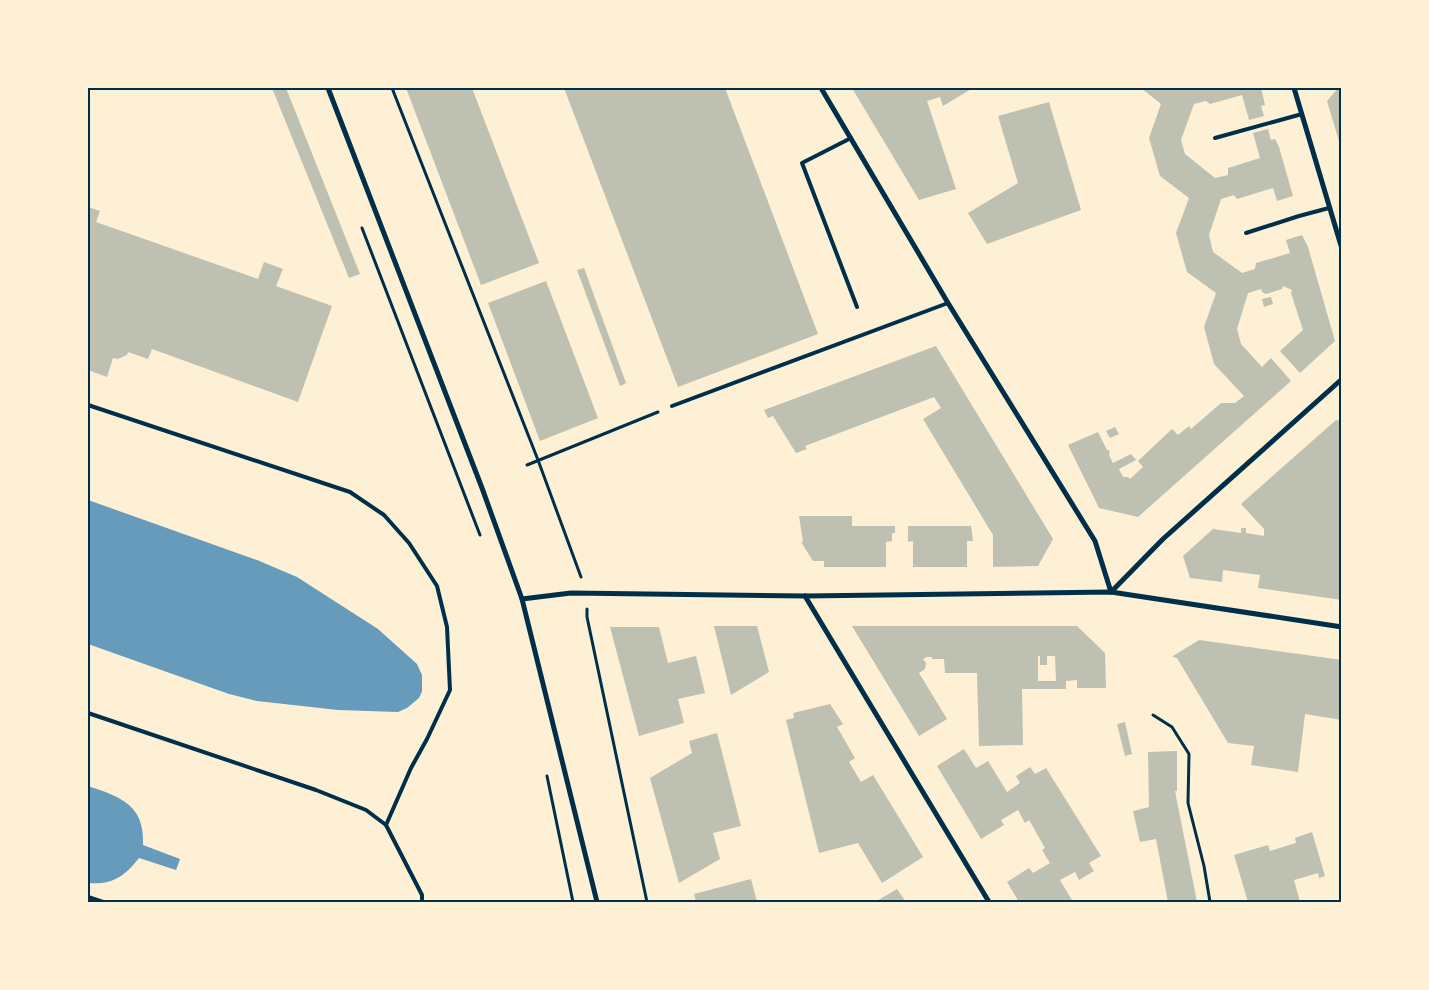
<svg xmlns="http://www.w3.org/2000/svg" width="1429" height="990" font-family="'DM Sans',sans-serif">
  <style>
    .water { fill: #669bbc }
    .building { fill: #bec0b2; fill-rule: evenodd }
    .lines { fill: none; stroke-linecap: round; stroke-linejoin: round }
    .path { stroke: #003049; stroke-width: 3 }
    .service { stroke: #003049; stroke-width: 4 }
    .minor { stroke: #003049; stroke-width: 5 }
    .neatline { fill: none; stroke: #003049; stroke-width: 2 }
  </style>
  <rect width="100%" height="100%" fill="#fdf0d5"/>
  <!-- water -->
  <g class="water">
    <polygon points="88,500 257,560 297,577 378,629 417,664 422,675 422,691 419,698 407,708 398,712 338,710 257,701 229,694 88,644"/>
    <path d="M88,786c33,11 57,19 55,59l37,14 -4,11 -37,-12c-15,19 -27,27 -51,25z"/>
  </g>
  <!-- building -->
  <g class="building">
    <polygon points="272,88 286,88 360,274 349,278"/>
    <polygon points="406,88 472,88 539,263 481,285"/>
    <polygon points="564,88 725,88 818,334 678,387"/>
    <polygon points="852,88 973,88 943,106 940,97 927,101 956,189 919,200"/>
    <polygon points="1141,88 1261,88 1265,105 1261,106 1264,116 1249,120 1242,95 1210,104 1206,101 1194,104 1181,140 1185,154 1215,178 1228,175 1228,168 1260,158 1253,133 1268,129 1271,140 1275,139 1279,147 1293,196 1277,201 1273,188 1237,199 1234,195 1221,199 1209,235 1213,252 1242,273 1255,269 1256,263 1290,253 1286,240 1302,235 1308,247 1335,341 1300,373 1280,351 1303,330 1291,293 1292,290 1283,286 1282,289 1266,294 1262,292 1261,289 1248,293 1237,329 1241,344 1262,367 1271,358 1291,381 1138,517 1099,508 1068,445 1098,432 1107,450 1110,451 1109,455 1113,463 1131,454 1136,460 1119,469 1123,477 1128,477 1130,479 1143,467 1138,461 1172,429 1178,435 1189,426 1191,429 1221,403 1235,403 1244,396 1214,364 1204,327 1216,293 1187,272 1176,233 1189,198 1160,176 1149,138 1161,104"/>
    <polygon points="1338,88 1342,88 1341,148 1327,101"/>
    <polygon points="1049,102 1081,210 987,244 968,213 1018,183 998,116"/>
    <polygon points="88,207 100,211 96,222 258,279 264,262 283,269 276,286 332,306 298,402 152,349 148,359 128,352 127,355 118,359 113,358 107,377 88,370"/>
    <polygon points="584,268 626,383 620,386 577,270"/>
    <polygon points="546,281 598,418 540,441 488,303"/>
    <polygon points="1271,297 1273,304 1264,307 1262,299"/>
    <polygon points="936,346 1053,539 1038,566 993,567 993,535 923,419 941,408 934,397 805,446 807,449 796,453 773,416 768,418 764,410"/>
    <polygon points="1336,420 1342,421 1342,600 1258,588 1260,575 1223,570 1222,582 1190,578 1183,556 1213,529 1241,533 1241,528 1246,528 1246,533 1264,536 1264,529 1241,504"/>
    <polygon points="1115,427 1119,434 1110,438 1106,431"/>
    <polygon points="799,516 852,516 852,526 895,526 895,533 892,533 892,541 886,542 886,567 824,567 824,561 813,561 801,542 803,542"/>
    <polygon points="908,526 971,526 973,541 967,541 967,567 913,567 913,541 908,542"/>
    <polygon points="714,626 757,626 769,672 731,695"/>
    <path d="M852,626h225l28,27 1,35h-29v-8l-11,1v8h-44l1,56 -44,1 -2,-73h-32l-1,-14h-12v-2h-5l-4,2 3,4 -1,6 -6,4 28,46 -28,17zM1038,656h2v9h7v-9h8l1,25h-18z"/>
    <polygon points="610,627 659,627 668,663 696,656 705,693 678,699 684,723 639,736"/>
    <polygon points="1199,640 1342,660 1342,720 1305,714 1298,772 1251,765 1254,746 1228,743 1177,658 1173,657 1173,656"/>
    <polygon points="830,704 843,724 837,727 855,758 849,762 861,782 873,775 923,857 882,883 858,843 819,853 786,720 794,718 793,713"/>
    <polygon points="1125,722 1132,754 1125,756 1117,724"/>
    <polygon points="717,733 741,826 713,833 720,859 679,883 650,778 692,753 689,741"/>
    <polygon points="964,749 976,768 988,761 1007,792 1020,783 1016,776 1030,767 1035,774 1046,768 1101,856 1089,863 1094,871 1079,880 1075,872 1060,880 1073,902 1019,902 1007,882 1029,868 1033,873 1050,863 1042,850 1045,848 1029,820 1025,823 1018,810 1001,820 1004,825 981,839 937,766"/>
    <polygon points="1177,751 1177,791 1175,791 1197,902 1168,902 1156,839 1140,842 1133,811 1149,807 1148,752"/>
    <polygon points="1312,832 1325,876 1319,878 1318,873 1294,880 1300,902 1248,902 1234,855 1268,845 1270,851 1296,843 1295,838"/>
    <polygon points="751,879 757,902 696,902 694,894"/>
    <polygon points="897,889 906,902 875,902"/>
  </g>
  <g class="lines">
    <!-- path -->
    <g class="path">
      <polyline points="392,88 538,460 581,577"/>
      <polyline points="362,228 480,535"/>
      <polyline points="527,465 658,412"/>
      <polyline points="587,609 587,617 647,902"/>
      <polyline points="1153,715 1172,727 1189,754 1188,803 1204,866 1210,902"/>
      <polyline points="547,776 573,902"/>
    </g>
    <!-- service -->
    <g class="service">
      <polyline points="851,138 802,163 857,307"/>
      <polyline points="1215,138 1302,114"/>
      <polyline points="1246,233 1299,216 1329,208"/>
      <polyline points="88,405 350,492 384,515 409,543 437,586 447,627 450,690 427,739 411,768 386,825 422,895 422,902"/>
      <polyline points="672,406 948,303"/>
      <polyline points="88,713 316,790 366,810 386,825"/>
      <polyline points="88,897 103,902"/>
    </g>
    <!-- minor -->
    <g class="minor">
      <polyline points="328,88 482,488 522,599 597,902"/>
      <polyline points="821,88 948,303 1095,541 1111,592 1163,539 1342,379"/>
      <polyline points="1294,88 1342,249"/>
      <polyline points="805,596 989,902"/>
      <polyline points="522,599 571,593 805,596 1111,592 1342,627"/>
    </g>
  </g>
  <!-- border -->
  <rect width="1429" height="990" fill="none" stroke="#fdf0d5" stroke-width="178"/>
  <rect x="89" y="89" width="1251" height="812" class="neatline"/>
</svg>
